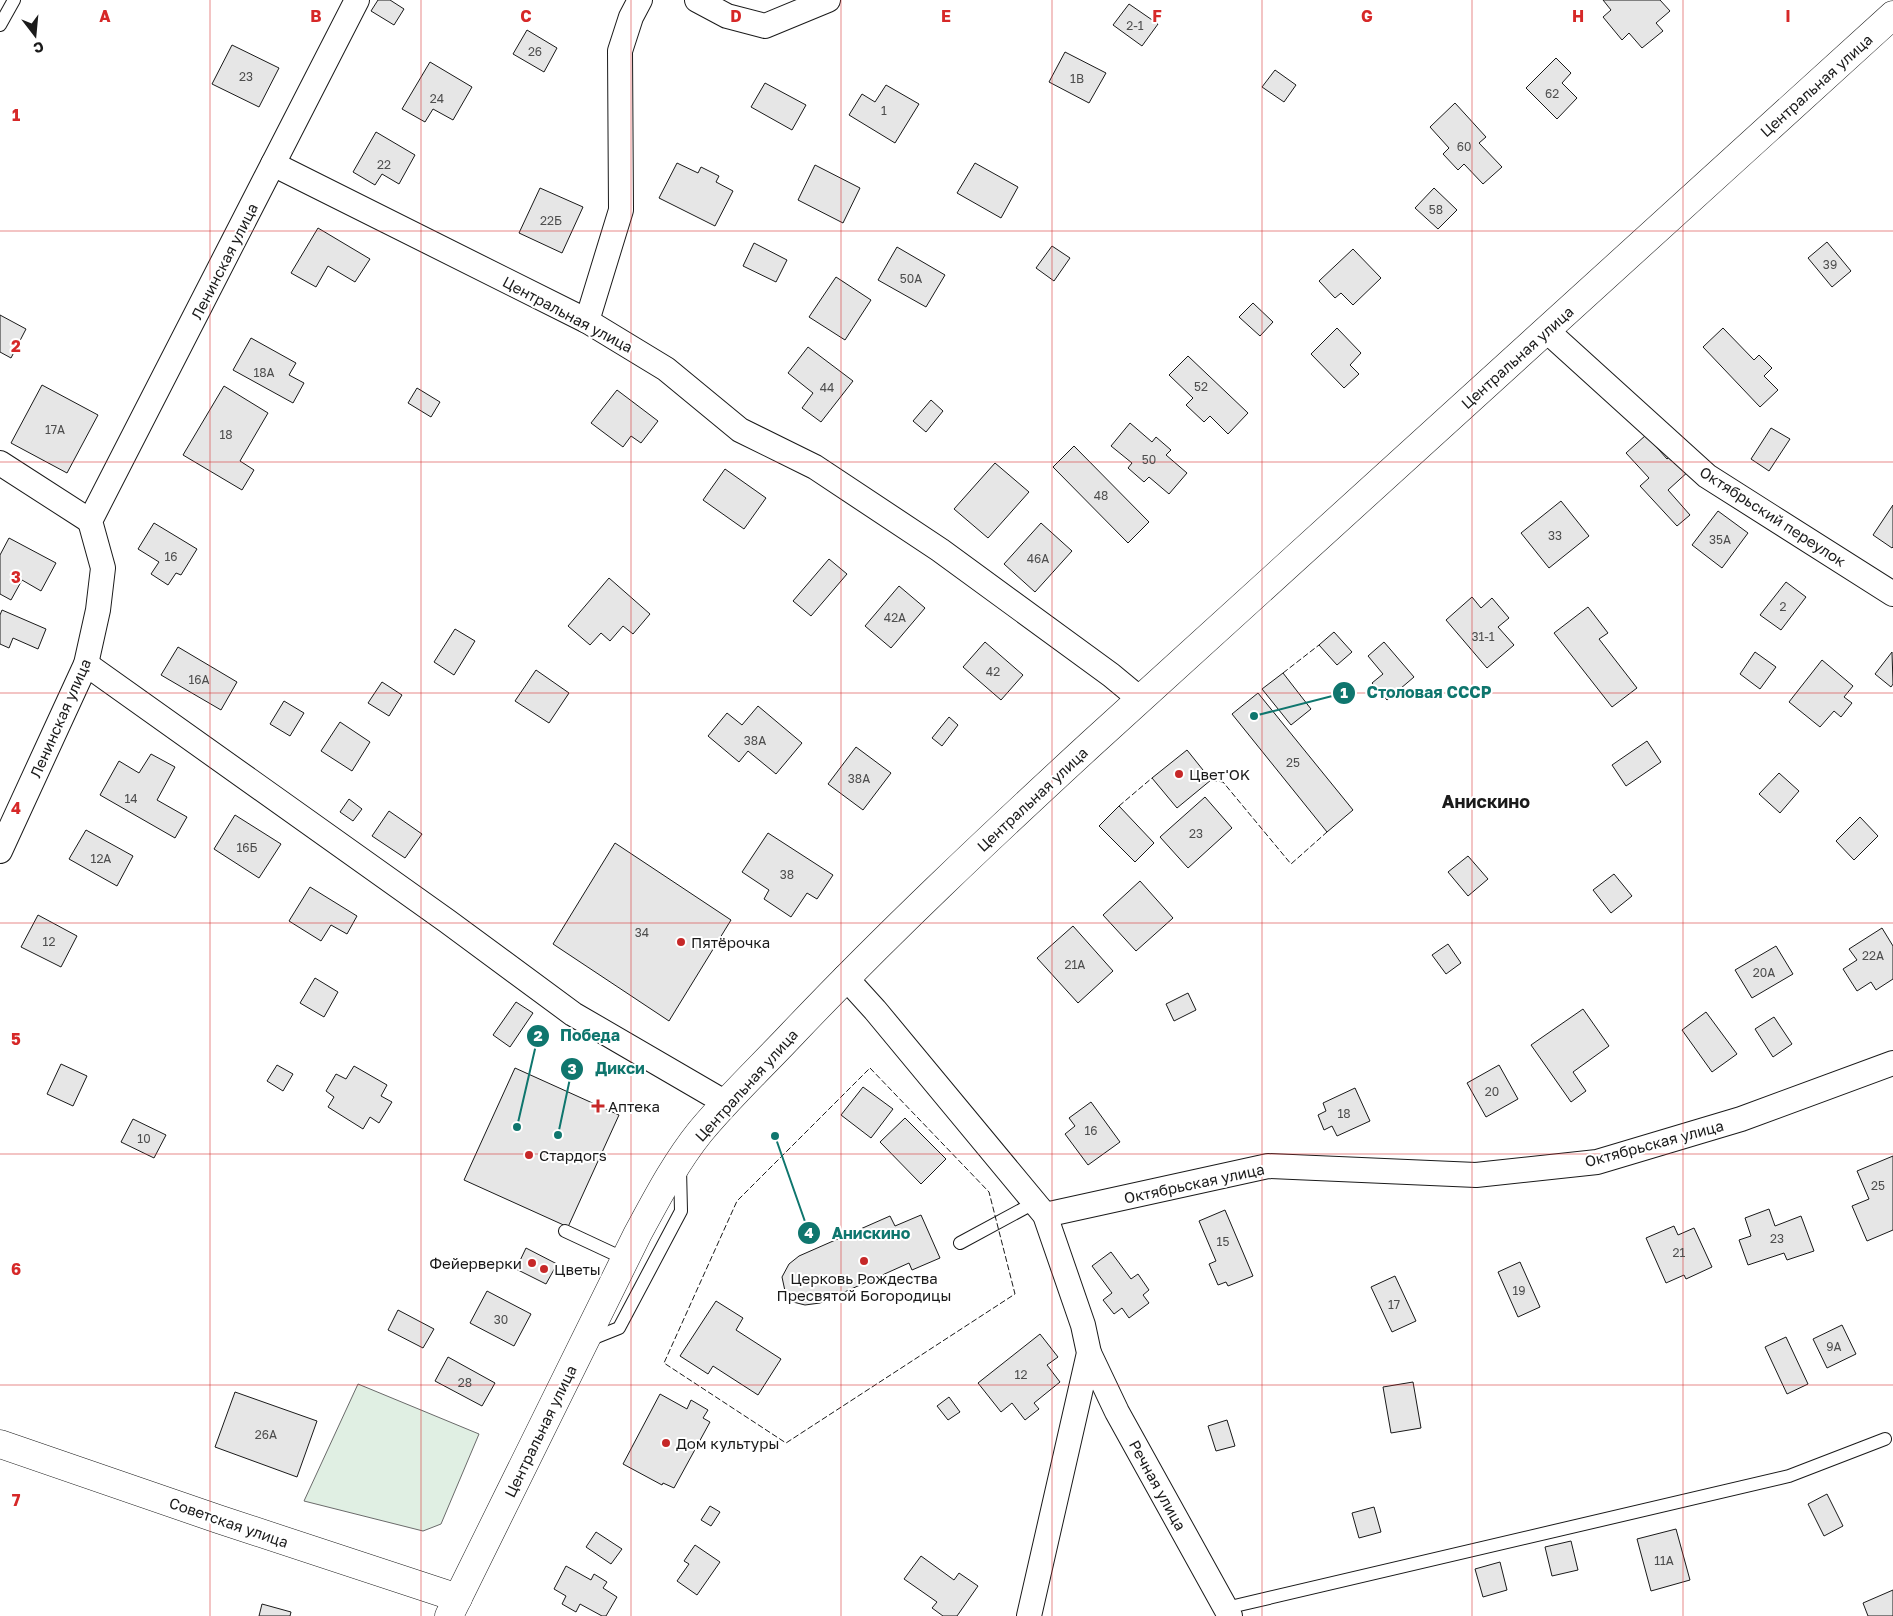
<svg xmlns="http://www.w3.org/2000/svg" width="1893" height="1616" font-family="'Golos Text',sans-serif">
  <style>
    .green { fill: #e0efe3; stroke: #6a6a6a }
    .building { fill: #e6e6e6; stroke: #1a1a1a }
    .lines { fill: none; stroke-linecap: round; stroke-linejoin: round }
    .service-casing { stroke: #1a1a1a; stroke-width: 14 }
    .minor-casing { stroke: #1a1a1a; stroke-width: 26 }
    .secondary-casing { stroke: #1a1a1a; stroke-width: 29 }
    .primary-casing { stroke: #1a1a1a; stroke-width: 29 }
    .service { stroke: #fff; stroke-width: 12 }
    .minor { stroke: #fff; stroke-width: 24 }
    .secondary { stroke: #fff; stroke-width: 28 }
    .primary { stroke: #fff; stroke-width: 28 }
    .fence { stroke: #1a1a1a; stroke-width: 1; stroke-dasharray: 6 2.5; stroke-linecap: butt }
    .grid { fill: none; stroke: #d62828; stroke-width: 1; stroke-opacity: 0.55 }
    .poi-dot { fill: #c62828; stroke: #fff; stroke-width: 2 }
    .labels { text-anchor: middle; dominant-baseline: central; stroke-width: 4; stroke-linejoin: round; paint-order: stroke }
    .number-label { font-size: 12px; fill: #4d4d4d }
    .street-label { font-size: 15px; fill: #1a1a1a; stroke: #fff }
    .poi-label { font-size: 15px; fill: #1a1a1a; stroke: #fff; text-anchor: start }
    .quarter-label { font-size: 18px; font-weight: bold; fill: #1a1a1a; stroke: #fff }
    .grid-label { font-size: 16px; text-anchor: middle; font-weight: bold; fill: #d62828; stroke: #fff; stroke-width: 4; stroke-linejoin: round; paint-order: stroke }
    .leader { fill: none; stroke: #0f766e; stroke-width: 2 }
    .callout-dot { fill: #0f766e; stroke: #fff; stroke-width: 2 }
    .mark-label { font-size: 15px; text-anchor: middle; font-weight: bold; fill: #fff }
    .callout-label { font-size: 16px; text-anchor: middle; font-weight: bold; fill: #0f766e; stroke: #fff; stroke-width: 4; stroke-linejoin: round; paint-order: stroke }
  </style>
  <rect width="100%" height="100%" fill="#fff"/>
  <!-- green -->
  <polygon class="green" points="358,1384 479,1434 441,1524 423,1531 304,1501"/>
  <!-- building -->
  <g class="building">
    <polygon points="378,0 390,0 404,9 394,25 371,11"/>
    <polygon points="1603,0 1660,0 1670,11 1656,23 1663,31 1642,48 1629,33 1622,40 1603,17 1611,10"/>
    <polygon points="1129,4 1158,24 1142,46 1113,25"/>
    <polygon points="527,30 557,48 544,72 513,54"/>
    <polygon points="232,45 279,68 259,107 212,84"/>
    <polygon points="1065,52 1106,73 1089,103 1049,82"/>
    <polygon points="1556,58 1571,73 1562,83 1577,98 1557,119 1526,88"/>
    <polygon points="430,62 472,87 453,120 433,109 425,122 402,109"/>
    <polygon points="1275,70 1296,85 1284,102 1262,87"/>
    <polygon points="765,83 806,105 792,130 751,107"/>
    <polygon points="886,85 919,104 895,143 849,115 862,94 875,102"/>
    <polygon points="1455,103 1486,137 1479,143 1502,167 1483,184 1464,164 1458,170 1443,154 1449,148 1430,127"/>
    <polygon points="376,132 415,155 399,184 382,174 375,185 353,172"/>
    <polygon points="677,163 698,173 701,167 719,176 716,182 733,191 715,226 659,198"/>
    <polygon points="975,163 1018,187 1001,218 957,193"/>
    <polygon points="815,165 860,188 843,223 798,200"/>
    <polygon points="540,188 583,207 562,253 519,233"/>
    <polygon points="1434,188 1457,210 1438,229 1415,208"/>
    <polygon points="318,228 370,259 355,282 328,266 316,287 291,273"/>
    <polygon points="1827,242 1851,271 1832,287 1808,258"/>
    <polygon points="754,243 787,260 776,282 743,266"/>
    <polygon points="1052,246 1070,258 1054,281 1036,268"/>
    <polygon points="897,247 945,275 926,307 878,280"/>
    <polygon points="1353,249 1381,278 1353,305 1341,293 1335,298 1319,281"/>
    <polygon points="836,277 871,300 845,340 809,317"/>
    <polygon points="1253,303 1273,322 1260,336 1239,317"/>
    <polygon points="0,315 26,329 11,358 0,352"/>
    <polygon points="1337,328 1361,353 1350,365 1359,374 1344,388 1311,354"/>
    <polygon points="1723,328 1754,360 1759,355 1772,368 1764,376 1778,390 1760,407 1703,347"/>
    <polygon points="251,338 296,363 289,375 304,383 293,403 233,370"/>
    <polygon points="808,347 853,381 821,422 802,408 813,393 788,373"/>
    <polygon points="1188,356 1248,413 1228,434 1210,416 1204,422 1186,405 1193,398 1169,375"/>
    <polygon points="42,385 98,415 67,473 11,443"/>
    <polygon points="224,386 268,413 240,461 254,470 242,490 183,455"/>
    <polygon points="417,388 440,402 431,417 408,403"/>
    <polygon points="617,390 658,421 641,443 631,436 623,447 591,423"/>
    <polygon points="931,400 943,411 926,432 913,421"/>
    <polygon points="1130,423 1152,442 1156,437 1171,450 1166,455 1187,473 1169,494 1149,477 1144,482 1128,468 1132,463 1111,446"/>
    <polygon points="1771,428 1790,439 1769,471 1751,459"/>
    <polygon points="1646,435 1667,459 1674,453 1690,470 1668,490 1690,515 1677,526 1640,486 1649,478 1626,453"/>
    <polygon points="1074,446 1149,522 1128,543 1053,467"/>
    <polygon points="995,463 1029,492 988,538 954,509"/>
    <polygon points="725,469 766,498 744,529 703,500"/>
    <polygon points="1561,501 1589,536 1549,568 1521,533"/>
    <polygon points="1893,505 1893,547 1892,548 1873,535"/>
    <polygon points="1718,511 1748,533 1722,568 1692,545"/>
    <polygon points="154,523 197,549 181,575 176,573 168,585 151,574 159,562 138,549"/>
    <polygon points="1041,523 1072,551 1035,592 1004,564"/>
    <polygon points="9,538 56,563 41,591 22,580 11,600 0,594 0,555"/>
    <polygon points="829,559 847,574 811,616 793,601"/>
    <polygon points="609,578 650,614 633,634 623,626 610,641 601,633 590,645 568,626"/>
    <polygon points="1786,582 1806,597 1781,630 1760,615"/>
    <polygon points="899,586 925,608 891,648 865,626"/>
    <polygon points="1472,597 1481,608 1492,598 1509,618 1498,627 1514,645 1487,668 1446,620"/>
    <polygon points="1588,607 1608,633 1599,639 1637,688 1612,707 1554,633"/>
    <polygon points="2,610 46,629 38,649 13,638 9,648 0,644 0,615"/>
    <polygon points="455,629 475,641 454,675 434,662"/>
    <polygon points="1334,632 1352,652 1337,665 1319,645"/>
    <polygon points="985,642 1023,675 1001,700 963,667"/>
    <polygon points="1384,642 1414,677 1387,700 1372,683 1383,674 1368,656"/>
    <polygon points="178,647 237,682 221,710 161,675"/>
    <polygon points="1755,652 1776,667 1760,689 1740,674"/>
    <polygon points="1892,652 1893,684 1891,687 1875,674"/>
    <polygon points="1822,660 1853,686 1844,697 1852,703 1841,717 1834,711 1820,727 1789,702"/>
    <polygon points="536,670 569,693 549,723 515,701"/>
    <polygon points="1283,673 1311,709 1291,725 1262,689"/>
    <polygon points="382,682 402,695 389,716 368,703"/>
    <polygon points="1258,693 1353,810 1327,832 1232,714"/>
    <polygon points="284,701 304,713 290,736 270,724"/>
    <polygon points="758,706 802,743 776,774 748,751 739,762 708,736 727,713 742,725"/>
    <polygon points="949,717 958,725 942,746 932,738"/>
    <polygon points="340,722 370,742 352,771 321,751"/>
    <polygon points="1647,741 1661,762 1626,786 1612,765"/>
    <polygon points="856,747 891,773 863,810 828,784"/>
    <polygon points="1187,750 1211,780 1177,808 1152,778"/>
    <polygon points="151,754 175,767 157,800 187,817 175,838 100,795 119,761 139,773"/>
    <polygon points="1779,773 1799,791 1780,813 1759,794"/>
    <polygon points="1205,797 1232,828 1188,868 1160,837"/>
    <polygon points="349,799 362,809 353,821 340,812"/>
    <polygon points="1119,806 1154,843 1135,862 1099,826"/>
    <polygon points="389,811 422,834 405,858 372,836"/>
    <polygon points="235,815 281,844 259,878 214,849"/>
    <polygon points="1860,817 1878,836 1854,860 1836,841"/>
    <polygon points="86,830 133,856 117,886 69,859"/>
    <polygon points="768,833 833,875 817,899 807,893 791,917 764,899 769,890 742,872"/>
    <polygon points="615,843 731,920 669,1021 553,944"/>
    <polygon points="1468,856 1488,879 1468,896 1448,872"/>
    <polygon points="1614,874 1632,896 1611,913 1593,890"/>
    <polygon points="1140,881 1173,918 1136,951 1103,915"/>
    <polygon points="310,887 357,916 347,934 331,925 321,941 289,921"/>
    <polygon points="38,915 77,936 61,967 21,947"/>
    <polygon points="1073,926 1113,971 1078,1003 1037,958"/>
    <polygon points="1882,928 1893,946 1893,979 1876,990 1871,982 1857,991 1843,969 1857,960 1849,949"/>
    <polygon points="1448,944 1461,963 1446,974 1432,955"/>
    <polygon points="1776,946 1793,974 1752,998 1735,970"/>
    <polygon points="315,978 338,992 324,1017 300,1003"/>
    <polygon points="1188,993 1196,1010 1174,1021 1166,1004"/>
    <polygon points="516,1002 533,1013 510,1047 493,1035"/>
    <polygon points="1583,1009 1609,1046 1573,1072 1586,1091 1571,1102 1531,1045"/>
    <polygon points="1706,1012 1737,1054 1712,1072 1682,1030"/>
    <polygon points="1774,1017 1792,1044 1773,1057 1755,1029"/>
    <polygon points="61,1064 87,1076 73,1106 47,1094"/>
    <polygon points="277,1065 293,1074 283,1091 267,1081"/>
    <polygon points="1499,1065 1518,1099 1486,1117 1467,1083"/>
    <polygon points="354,1066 387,1085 381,1096 392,1102 379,1123 370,1117 363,1129 328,1107 334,1097 326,1091 336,1074 346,1079"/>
    <polygon points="515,1068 619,1115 568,1227 464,1180"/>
    <polygon points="863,1087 893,1109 871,1138 841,1115"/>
    <polygon points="1355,1088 1370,1121 1337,1136 1332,1126 1324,1130 1318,1115 1326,1111 1323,1103"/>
    <polygon points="1091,1102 1120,1142 1088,1165 1065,1134 1075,1126 1069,1118"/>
    <polygon points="905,1118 946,1159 921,1184 880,1142"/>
    <polygon points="133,1119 166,1135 154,1158 121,1142"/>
    <polygon points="1893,1156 1893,1230 1867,1241 1852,1206 1869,1199 1857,1171"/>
    <polygon points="1769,1209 1775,1226 1801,1216 1814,1251 1787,1260 1784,1253 1748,1265 1739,1240 1751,1236 1745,1218"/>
    <polygon points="1225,1210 1253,1276 1228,1286 1226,1282 1218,1285 1209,1264 1216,1261 1199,1221"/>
    <polygon points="921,1215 940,1258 912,1270 909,1263 820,1303 805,1305 793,1302 785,1291 782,1277 789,1264 799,1256 890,1216 895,1226"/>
    <polygon points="1674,1226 1678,1235 1694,1228 1712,1267 1686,1279 1684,1275 1666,1283 1646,1238"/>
    <polygon points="526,1248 557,1264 546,1284 516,1269"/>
    <polygon points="1111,1252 1131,1279 1138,1274 1149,1290 1143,1295 1149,1303 1129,1318 1122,1308 1114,1314 1103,1300 1112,1293 1092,1266"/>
    <polygon points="1520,1262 1540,1307 1518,1317 1498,1272"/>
    <polygon points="1395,1276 1416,1321 1392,1332 1371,1287"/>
    <polygon points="487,1291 531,1314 514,1346 470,1323"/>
    <polygon points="716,1301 743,1318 736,1330 781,1359 758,1395 713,1366 708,1374 680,1356"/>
    <polygon points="398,1310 434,1329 423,1348 388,1330"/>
    <polygon points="1842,1325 1856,1354 1827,1368 1813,1339"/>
    <polygon points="1040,1334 1058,1357 1047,1365 1060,1382 1034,1403 1039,1409 1025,1420 1012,1403 1001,1412 978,1383"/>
    <polygon points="1786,1337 1808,1384 1787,1394 1765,1347"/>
    <polygon points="448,1357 495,1383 482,1406 435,1381"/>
    <polygon points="1413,1382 1421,1428 1391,1433 1383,1387"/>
    <polygon points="235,1392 317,1421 297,1477 215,1447"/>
    <polygon points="660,1394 687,1409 691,1400 708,1410 703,1418 710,1422 674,1488 663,1483 662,1485 623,1464"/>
    <polygon points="949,1397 960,1412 948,1420 937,1406"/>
    <polygon points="1227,1420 1235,1446 1216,1451 1208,1426"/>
    <polygon points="1827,1494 1843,1526 1824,1536 1808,1504"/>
    <polygon points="710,1506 720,1512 711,1526 701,1520"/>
    <polygon points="1374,1507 1381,1532 1359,1538 1352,1513"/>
    <polygon points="1676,1529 1690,1580 1651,1591 1637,1539"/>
    <polygon points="596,1532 622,1549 611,1564 586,1547"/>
    <polygon points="1571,1541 1578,1570 1552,1576 1545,1547"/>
    <polygon points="695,1545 720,1562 697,1595 677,1581 689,1564 684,1561"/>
    <polygon points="921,1556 954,1580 959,1573 978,1586 957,1616 943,1616 932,1608 937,1602 904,1579"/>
    <polygon points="1500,1562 1507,1590 1483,1597 1475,1569"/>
    <polygon points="566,1566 591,1580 594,1574 607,1582 603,1588 617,1597 606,1616 602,1616 580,1604 576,1612 562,1604 566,1596 554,1589"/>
    <polygon points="1893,1590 1893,1616 1868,1616 1863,1603"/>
    <polygon points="262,1604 291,1612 290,1616 259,1616"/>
  </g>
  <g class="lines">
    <defs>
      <g id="service">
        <polyline points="0,25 14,0"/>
        <polyline points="565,1231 625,1259"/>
        <polyline points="960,1243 1034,1203"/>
        <polyline points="589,1340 619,1328 681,1211 680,1169"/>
        <polyline points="1226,1608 1789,1476 1885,1439"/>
      </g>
      <g id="minor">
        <polyline points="697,0 727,16 765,26 828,0"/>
        <polyline points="273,164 587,321 666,369 740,430 815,467 940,550 1111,675 1140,699"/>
        <polyline points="587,321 621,210 620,51 631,17 640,0"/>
        <polyline points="1546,330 1707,476 1893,594"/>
        <polyline points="0,463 90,521"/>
        <polyline points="86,664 447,921 573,1014 726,1103"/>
        <polyline points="0,851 86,664 98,610 103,568 90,521 357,0"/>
        <polyline points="845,977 875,1010 1045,1215 1083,1325 1089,1353 1029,1616"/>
        <polyline points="1045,1215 1268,1166 1476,1175 1597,1162 1741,1119 1893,1063"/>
        <polyline points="1089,1353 1117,1412 1230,1616"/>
      </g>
      <polyline id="secondary" points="0,1444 218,1519 458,1598"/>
      <path id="primary" d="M449,1616l188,-381c19,-35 38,-72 63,-103 29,-35 62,-66 93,-99 95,-100 196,-195 298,-289l802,-729"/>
    </defs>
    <!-- service casing -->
    <use href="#service" class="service-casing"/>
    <!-- minor casing -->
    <use href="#minor" class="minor-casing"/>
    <!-- secondary casing -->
    <use href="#secondary" class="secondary-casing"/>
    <!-- primary casing -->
    <use href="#primary" class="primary-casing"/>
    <!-- service -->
    <use href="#service" class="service"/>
    <!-- minor -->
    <use href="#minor" class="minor"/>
    <!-- secondary -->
    <use href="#secondary" class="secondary"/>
    <!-- primary -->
    <use href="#primary" class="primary"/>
    <!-- fence -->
    <g class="fence">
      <polyline points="1283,673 1319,645"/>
      <polyline points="1211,780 1223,782 1291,864 1327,832"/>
      <polyline points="1119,806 1152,778"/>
      <polygon points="870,1068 989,1192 1015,1294 786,1443 664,1363 737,1201"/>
    </g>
  </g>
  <!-- grid -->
  <path class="grid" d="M210,0v1616M421,0v1616M631,0v1616M841,0v1616M1052,0v1616M1262,0v1616M1472,0v1616M1683,0v1616M0,231h1893M0,462h1893M0,693h1893M0,923h1893M0,1154h1893M0,1385h1893"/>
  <!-- markers -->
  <g class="poi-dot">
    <circle cx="1179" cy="774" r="5"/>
    <circle cx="681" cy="942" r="5"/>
    <path d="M595.5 1098.5h5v5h5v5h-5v5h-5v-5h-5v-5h5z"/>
    <circle cx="529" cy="1155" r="5"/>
    <circle cx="864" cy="1261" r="5"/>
    <circle cx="532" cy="1263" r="5"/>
    <circle cx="544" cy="1269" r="5"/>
    <circle cx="666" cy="1443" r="5"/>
  </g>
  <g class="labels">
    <!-- number labels -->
    <g class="number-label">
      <text x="1135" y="25">2-1</text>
      <text x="535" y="51">26</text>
      <text x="246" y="76">23</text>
      <text x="1077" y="78">1В</text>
      <text x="1552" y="93">62</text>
      <text x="437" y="98">24</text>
      <text x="884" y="110">1</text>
      <text x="1464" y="146">60</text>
      <text x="384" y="164">22</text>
      <text x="1436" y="209">58</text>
      <text x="551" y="220">22Б</text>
      <text x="1830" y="264">39</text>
      <text x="911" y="278">50А</text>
      <text x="264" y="372">18А</text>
      <text x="1201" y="386">52</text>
      <text x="827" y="387">44</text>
      <text x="55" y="429">17А</text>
      <text x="226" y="434">18</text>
      <text x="1149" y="459">50</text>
      <text x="1101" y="495">48</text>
      <text x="1555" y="535">33</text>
      <text x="1720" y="539">35А</text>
      <text x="171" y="556">16</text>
      <text x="1038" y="558">46А</text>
      <text x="1783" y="606">2</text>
      <text x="895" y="617">42А</text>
      <text x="1483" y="636">31-1</text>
      <text x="993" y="671">42</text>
      <text x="199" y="679">16А</text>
      <text x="755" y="740">38А</text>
      <text x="1293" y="762">25</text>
      <text x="859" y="778">38А</text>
      <text x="131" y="798">14</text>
      <text x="1196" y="833">23</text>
      <text x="247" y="847">16Б</text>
      <text x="101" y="858">12А</text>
      <text x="787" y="874">38</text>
      <text x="642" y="932">34</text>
      <text x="49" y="941">12</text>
      <text x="1873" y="955">22А</text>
      <text x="1075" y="964">21А</text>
      <text x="1764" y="972">20А</text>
      <text x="1492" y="1091">20</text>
      <text x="1344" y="1113">18</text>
      <text x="1091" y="1130">16</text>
      <text x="144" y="1138">10</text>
      <text x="1878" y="1185">25</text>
      <text x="1777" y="1238">23</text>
      <text x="1223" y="1241">15</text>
      <text x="1679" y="1252">21</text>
      <text x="1519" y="1290">19</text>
      <text x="1394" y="1304">17</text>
      <text x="501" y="1319">30</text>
      <text x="1834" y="1346">9А</text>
      <text x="1021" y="1374">12</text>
      <text x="465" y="1382">28</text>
      <text x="266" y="1434">26А</text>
      <text x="1664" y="1560">11А</text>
    </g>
    <!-- street labels -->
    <g class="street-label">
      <text transform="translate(1816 85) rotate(-42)">Центральная улица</text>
      <text transform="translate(224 261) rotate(-63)">Ленинская улица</text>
      <text transform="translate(568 314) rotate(28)">Центральная улица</text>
      <text transform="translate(1517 357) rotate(-42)">Центральная улица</text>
      <text transform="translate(1773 516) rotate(33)">Октябрьский переулок</text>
      <text transform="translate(60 718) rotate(-66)">Ленинская улица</text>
      <text transform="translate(1032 799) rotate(-43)">Центральная улица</text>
      <text transform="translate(746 1085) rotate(-48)">Центральная улица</text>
      <text transform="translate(1654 1143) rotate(-15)">Октябрьская улица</text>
      <text transform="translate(1194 1183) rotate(-12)">Октябрьская улица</text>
      <text transform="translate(540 1431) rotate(-64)">Центральная улица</text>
      <text transform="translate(1158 1485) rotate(61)">Речная улица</text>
      <text transform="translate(229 1522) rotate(19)">Советская улица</text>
    </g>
    <!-- poi labels -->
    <g class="poi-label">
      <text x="1189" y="774">Цвет'OK</text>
      <text x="691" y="942">Пятёрочка</text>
      <text x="608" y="1106">Аптека</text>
      <text x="539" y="1155">Стардогs</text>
      <text x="522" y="1263" text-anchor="end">Фейерверки</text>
      <text x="554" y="1269">Цветы</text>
      <text x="864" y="1278" text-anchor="middle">Церковь Рождества<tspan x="864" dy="17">Пресвятой Богородицы</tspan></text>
      <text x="676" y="1443">Дом культуры</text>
    </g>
    <!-- quarter labels -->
    <g class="quarter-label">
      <text x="1486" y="801">Анискино</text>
    </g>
  </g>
  <g class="grid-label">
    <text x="105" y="22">A</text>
    <text x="316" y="22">B</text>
    <text x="526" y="22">C</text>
    <text x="736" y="22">D</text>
    <text x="946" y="22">E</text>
    <text x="1157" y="22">F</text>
    <text x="1367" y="22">G</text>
    <text x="1578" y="22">H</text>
    <text x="1788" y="22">I</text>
    <text x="16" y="121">1</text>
    <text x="16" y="352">2</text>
    <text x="16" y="583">3</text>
    <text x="16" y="814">4</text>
    <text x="16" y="1045">5</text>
    <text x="16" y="1275">6</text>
    <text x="16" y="1506">7</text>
  </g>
  <!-- callouts -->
  <path class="leader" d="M1254 716L1344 693M517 1127L538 1036M558 1135L572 1069M775 1136L809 1233"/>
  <g class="callout-dot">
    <circle cx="1254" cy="716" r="5"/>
    <circle cx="517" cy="1127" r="5"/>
    <circle cx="558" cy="1135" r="5"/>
    <circle cx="775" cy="1136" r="5"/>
    <circle cx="1344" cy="693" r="12"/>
    <circle cx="538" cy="1036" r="12"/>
    <circle cx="572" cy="1069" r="12"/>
    <circle cx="809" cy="1233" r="12"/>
  </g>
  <g class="mark-label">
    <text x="1344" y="698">1</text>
    <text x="538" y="1041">2</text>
    <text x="572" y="1074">3</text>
    <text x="809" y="1238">4</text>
  </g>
  <g class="callout-label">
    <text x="1429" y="698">Столовая СССР</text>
    <text x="590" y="1041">Победа</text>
    <text x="620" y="1074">Дикси</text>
    <text x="871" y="1239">Анискино</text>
  </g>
  <!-- north arrow -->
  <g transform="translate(35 35) rotate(164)" stroke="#ffffff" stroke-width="4" paint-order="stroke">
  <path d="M0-4L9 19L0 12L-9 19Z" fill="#1a1a1a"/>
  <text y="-8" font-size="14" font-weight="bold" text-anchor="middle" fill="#1a1a1a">С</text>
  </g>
</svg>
